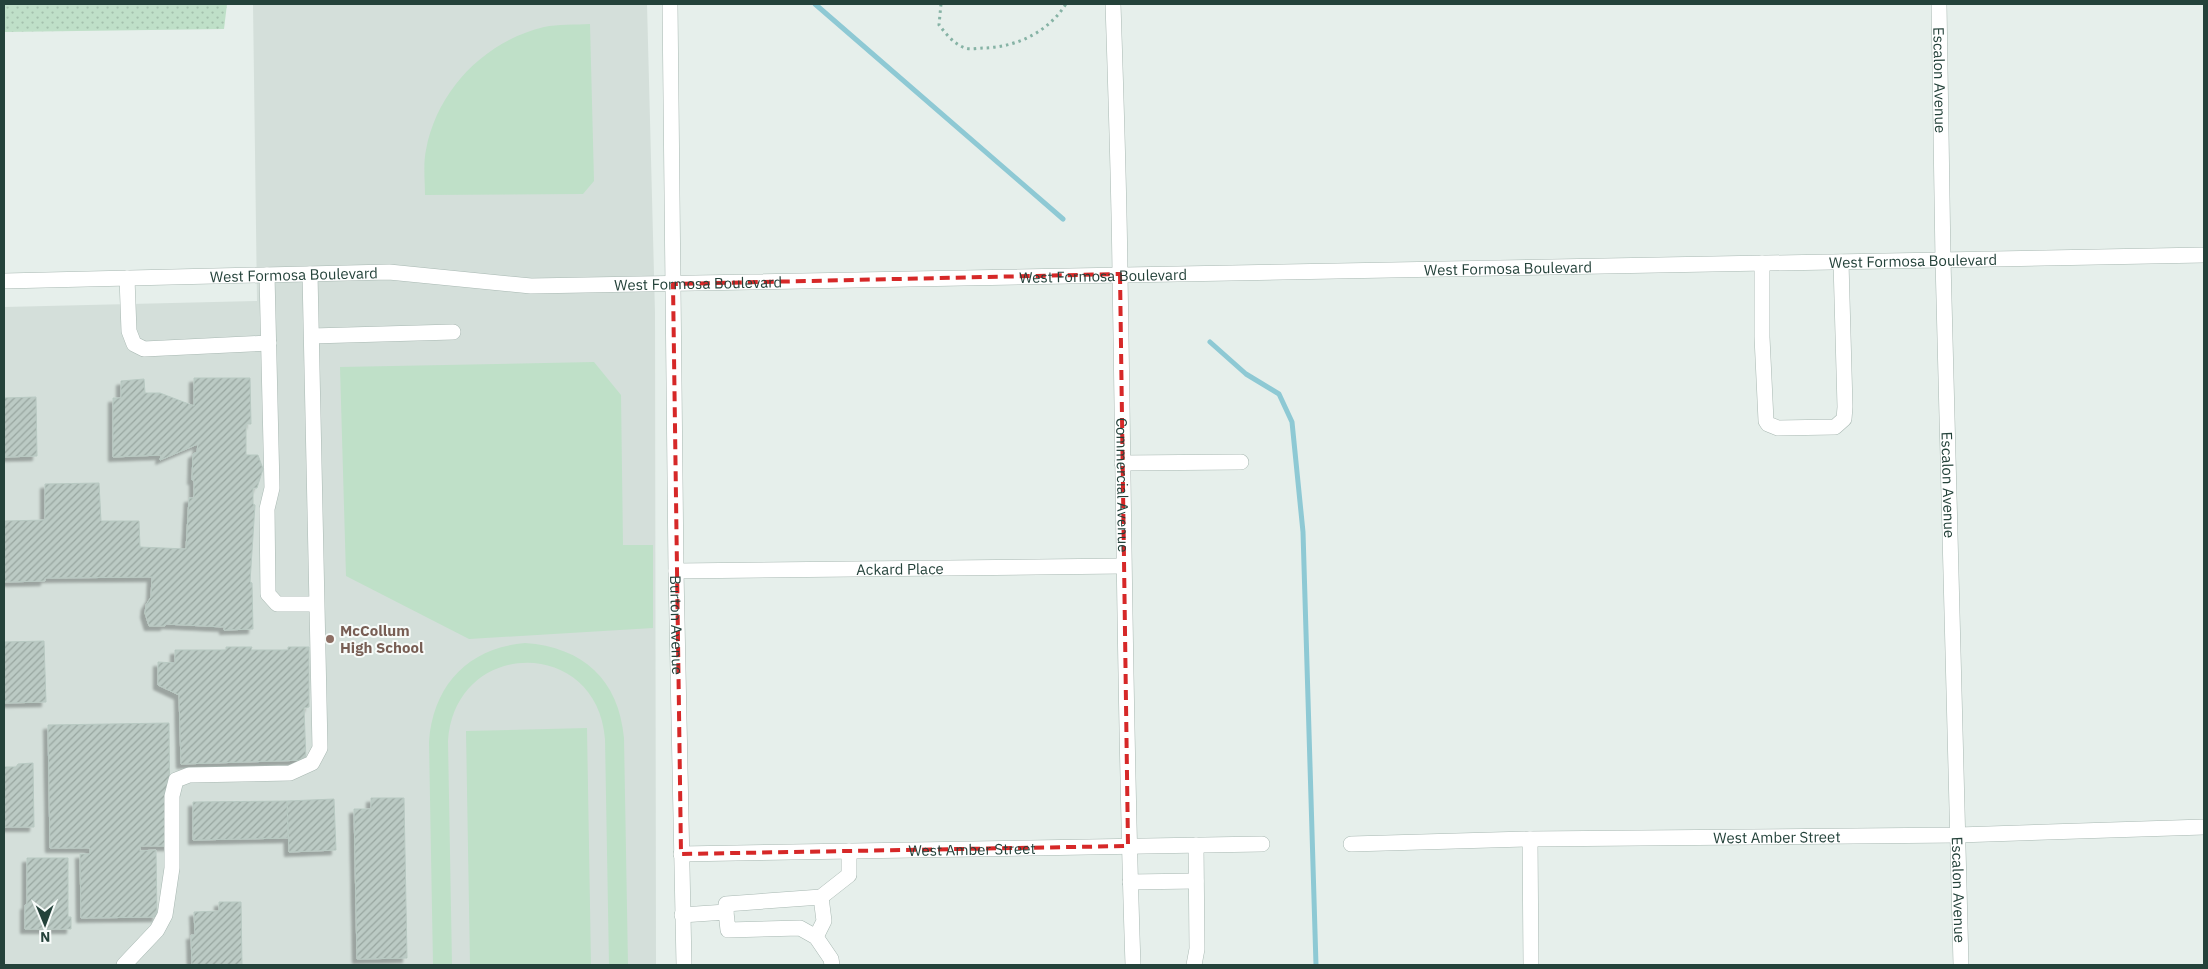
<svg xmlns="http://www.w3.org/2000/svg" width="2208" height="969" font-family="'IBM Plex Sans',sans-serif">
  <style>
    .built { fill: #d4dfda }
    .grass { fill: url(#grass-dots) }
    .garden { fill: #bfe0c8 }
    .lines { fill: none; stroke-linecap: round; stroke-linejoin: round }
    .stream { stroke: #8ec9d4; stroke-width: 5 }
    .building { fill: url(#building-hatch); stroke: #b8c9c2; filter: url(#shadow) }
    .minor-casing { stroke: #a8b8b2; stroke-width: 16 }
    .path { stroke: #86b3a5; stroke-width: 3; stroke-dasharray: 2.5 4; stroke-linecap: butt }
    .minor { stroke: #fff; stroke-width: 15 }
    .marked { fill: none; stroke: #d62828; stroke-width: 4; stroke-dasharray: 10 6; stroke-linejoin: round }
    .education-dot { fill: #8d6e63; stroke: #f7fbf9; stroke-width: 2 }
    .labels { text-anchor: middle; dominant-baseline: central; stroke-width: 4; stroke-linejoin: round; paint-order: stroke }
    .street-label { font-size: 15px; fill: #24423a; stroke: #f7fbf9 }
    .education-label { font-size: 15px; font-weight: bold; fill: #785e54; stroke: #f7fbf9; text-anchor: start }
  </style>
  <defs>
    <pattern id="grass-dots" width="8" height="8" patternUnits="userSpaceOnUse" patternTransform="scale(1.25)"><rect width="8" height="8" fill="#bfe0c8"/><path d="M2 2h.1M6 6h.1" fill="none" stroke="#a4c1ad" stroke-width="1.8" stroke-linecap="round"/></pattern>
    <pattern id="building-hatch" width="6" height="6" patternUnits="userSpaceOnUse" patternTransform="scale(1.25)"><rect width="6" height="6" fill="#bbcac4"/><path d="M-1 1l2-2M0 6l6-6M5 7l2-2" fill="none" stroke="#98a6a0"/></pattern>
    <filter id="shadow"><feDropShadow dx="-4.5" dy="4.5" stdDeviation="1" flood-color="#0004"/></filter>
  </defs>
  <rect width="100%" height="100%" fill="#e6efeb"/>
  <!-- built -->
  <polygon class="built" points="253,4 647,4 655,313 656,965 4,965 4,307 257,301"/>
  <!-- grass -->
  <polygon class="grass" points="4,4 227,4 224,29 4,32"/>
  <!-- garden -->
  <g class="garden">
    <path d="M590,24l4,157 -11,13 -158,1c0,-14 -2,-31 1,-45 11,-60 59,-109 118,-123 14,-3 31,-2 46,-3z"/>
    <polygon points="594,362 621,395 623,545 653,545 653,628 469,639 346,576 340,367"/>
    <path d="M525,643c58,4 94,37 99,95l4,227h-19l-4,-226c-8,-103 -150,-101 -157,2l4,224h-19l-4,-223c4,-57 39,-94 96,-99z"/>
    <polygon points="587,728 591,965 470,965 466,731"/>
  </g>
  <g class="lines">
    <!-- stream -->
    <g class="stream">
      <polyline points="815,4 1063,219"/>
      <polyline points="1210,342 1246,374 1279,394 1292,422 1303,532 1316,965"/>
    </g>
  </g>
  <!-- building -->
  <g class="building">
    <polygon points="194,378 250,378 251,424 246,424 246,455 258,455 263,469 257,488 253,488 253,504 255,505 250,582 252,583 253,629 224,630 224,627 165,624 165,626 149,626 145,613 146,605 151,597 152,577 45,578 45,581 4,582 4,521 45,520 45,484 99,483 101,521 139,521 140,547 186,549 189,498 194,498 194,480 192,480 193,454 197,452 198,444 160,460 161,455 113,457 113,398 121,398 121,381 144,379 145,393 160,393 194,406"/>
    <polygon points="36,397 37,456 4,457 4,398"/>
    <polygon points="44,641 46,702 4,703 4,642"/>
    <polygon points="226,647 252,647 251,650 288,650 288,647 309,647 309,707 304,708 306,760 181,764 179,695 158,685 158,662 175,663 175,650 226,650"/>
    <polygon points="169,723 170,846 140,846 140,851 156,850 157,917 81,918 80,854 90,854 90,848 50,848 48,725"/>
    <polygon points="33,763 34,827 4,827 4,767 16,767 18,764"/>
    <polygon points="371,798 404,798 407,958 357,959 354,809 371,809"/>
    <polygon points="334,799 336,850 289,852 287,801"/>
    <polygon points="287,801 288,838 193,840 193,802"/>
    <polygon points="27,858 68,858 68,917 71,917 71,929 25,929 25,905 27,905"/>
    <polygon points="219,902 241,902 242,965 192,965 191,935 195,935 194,912 219,911"/>
  </g>
  <g class="lines">
    <defs>
      <g id="minor">
        <path id="s1" d="M670,4l6,567 8,394"/>
        <path id="s2" d="M1113,4c3,90 6,180 7,270 4,231 5,461 13,691"/>
        <path id="s3" d="M1939,4l4,256 18,705"/>
        <polyline points="1762,263 1762,337 1766,421 1768,424 1778,428 1835,427 1844,419 1845,407 1841,262"/>
        <polyline points="267,275 272,488 267,509 268,594 277,604 316,604"/>
        <polyline points="127,278 129,331 134,344 144,349 269,343"/>
        <path id="s4" d="M4,281l385,-9 142,14 1673,-31"/>
        <polyline points="312,336 453,332"/>
        <polyline points="1122,463 1241,462"/>
        <path id="s5" d="M676,571l447,-5"/>
        <polyline points="1530,839 1531,965"/>
        <path id="s6" d="M1351,844l179,-5 428,-4 246,-8"/>
        <path id="s7" d="M681,854l581,-10"/>
        <polyline points="1130,882 1196,881"/>
        <polyline points="726,912 726,904 821,897 849,875 849,851"/>
        <polyline points="682,915 726,912 728,930 800,928 816,937 831,959 832,965"/>
        <polyline points="816,937 824,921 821,897"/>
        <polyline points="124,965 157,930 165,915 172,868 172,796 176,780 189,775 290,773 312,763 320,748 310,274"/>
        <polyline points="1194,965 1197,949 1196,845"/>
      </g>
    </defs>
    <!-- minor casing -->
    <use href="#minor" class="minor-casing"/>
    <!-- path -->
    <path class="path" d="M941,4l-2,21c7,9 15,19 26,23 5,2 13,0 19,0 33,-1 64,-16 82,-44"/>
    <!-- minor -->
    <use href="#minor" class="minor"/>
  </g>
  <!-- marked area -->
  <path class="marked" d="M1120,274l8,572 -447,8 -8,-570z"/>
  <!-- markers -->
  <circle class="education-dot" cx="330" cy="639" r="5"/>
  <g class="labels">
    <!-- street labels -->
    <g class="street-label">
      <text stroke="none"><textPath href="#s3" startOffset="76">Escalon Avenue</textPath></text>
      <text stroke="none"><textPath href="#s4" startOffset="1910">West Formosa Boulevard</textPath></text>
      <text stroke="none"><textPath href="#s4" startOffset="1505">West Formosa Boulevard</textPath></text>
      <text stroke="none"><textPath href="#s4" startOffset="290">West Formosa Boulevard</textPath></text>
      <text stroke="none"><textPath href="#s4" startOffset="1100">West Formosa Boulevard</textPath></text>
      <text stroke="none"><textPath href="#s4" startOffset="695">West Formosa Boulevard</textPath></text>
      <text stroke="none"><textPath href="#s2" startOffset="481">Commercial Avenue</textPath></text>
      <text stroke="none"><textPath href="#s3" startOffset="481">Escalon Avenue</textPath></text>
      <text stroke="none"><textPath href="#s5" startOffset="224">Ackard Place</textPath></text>
      <text stroke="none"><textPath href="#s1" startOffset="621">Burton Avenue</textPath></text>
      <text stroke="none"><textPath href="#s6" startOffset="426">West Amber Street</textPath></text>
      <text stroke="none"><textPath href="#s7" startOffset="291">West Amber Street</textPath></text>
      <text stroke="none"><textPath href="#s3" startOffset="886">Escalon Avenue</textPath></text>
    </g>
    <!-- education labels -->
    <g class="education-label">
      <text x="340" y="630">McCollum<tspan x="340" dy="17">High School</tspan></text>
    </g>
  </g>
  <!-- border -->
  <rect width="2208" height="969" fill="none" stroke="#24423a" stroke-width="10"/>
  <!-- north arrow -->
  <g transform="translate(45 924) rotate(179)" stroke="#f7fbf9" stroke-width="4" paint-order="stroke">
  <path d="M0-4L9 19L0 12L-9 19Z" fill="#24423a"/>
  <text y="-8" font-size="14" font-weight="bold" text-anchor="middle" fill="#24423a">N</text>
  </g>
</svg>
